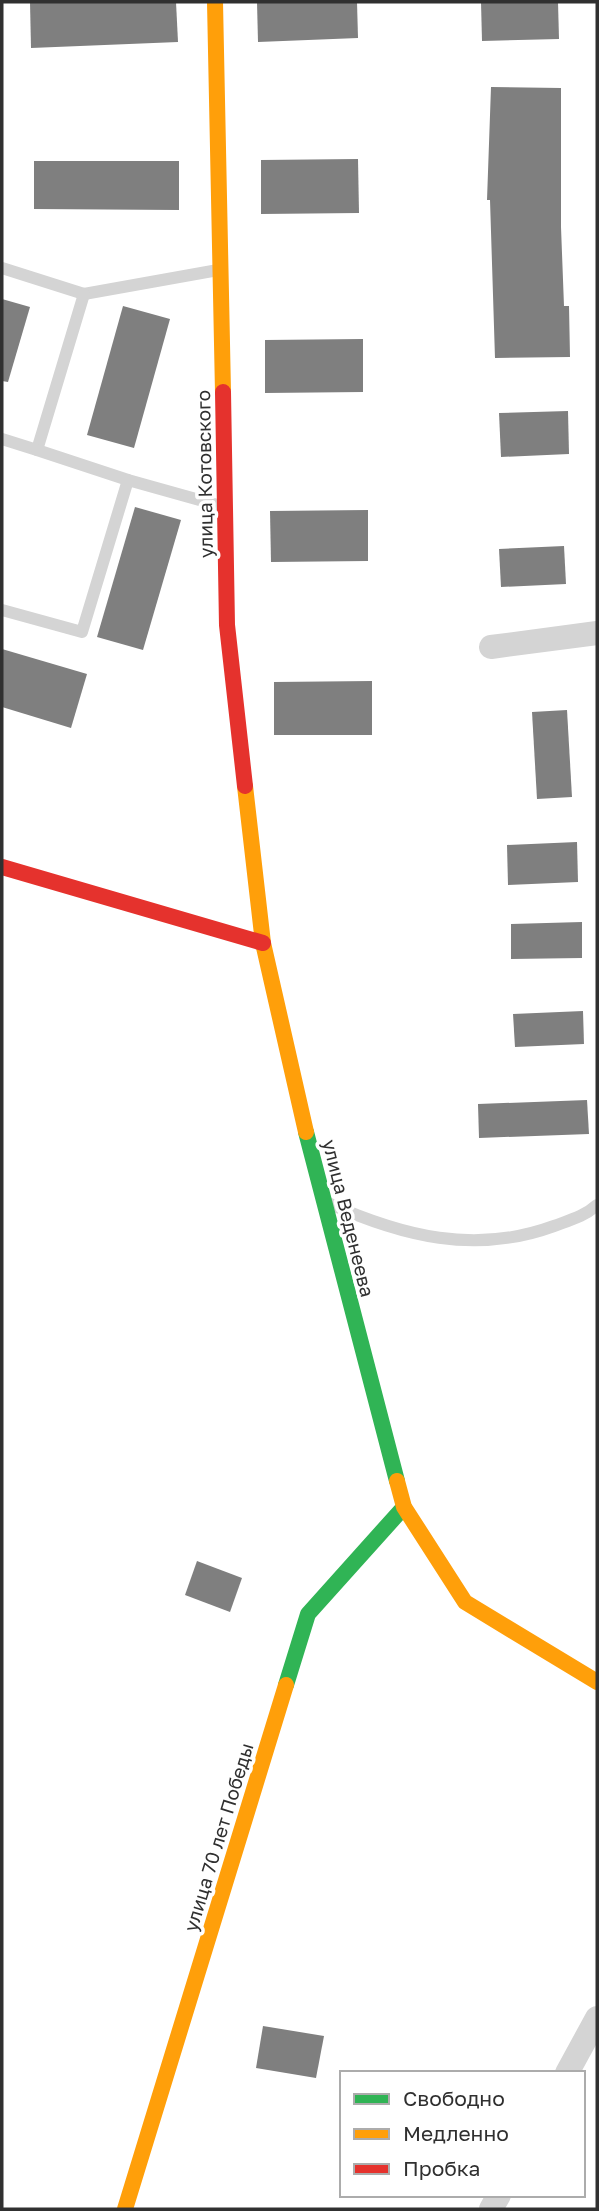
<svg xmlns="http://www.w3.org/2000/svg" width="599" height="2211" font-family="'Golos Text',sans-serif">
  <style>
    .building { fill: #7f7f7f }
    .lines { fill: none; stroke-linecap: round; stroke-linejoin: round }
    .lane { stroke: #d4d4d4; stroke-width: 12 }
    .street { stroke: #d4d4d4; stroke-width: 24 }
    .fast { stroke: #30b455; stroke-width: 16 }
    .slow { stroke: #ff9f0a; stroke-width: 16 }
    .jam { stroke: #e5322d; stroke-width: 16 }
    .labels { text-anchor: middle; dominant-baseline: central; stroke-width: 7; stroke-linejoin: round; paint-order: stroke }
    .street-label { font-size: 19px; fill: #303030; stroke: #fff }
  </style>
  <rect width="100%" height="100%" fill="#fff"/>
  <!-- building -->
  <g class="building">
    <polygon points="30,2 176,2 178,42 31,48"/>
    <polygon points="257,2 357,2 358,38 258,42"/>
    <polygon points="481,2 558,2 559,39 482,41"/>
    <polygon points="491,87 561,88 561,227 564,306 569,306 570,357 495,358 490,200 487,200"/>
    <polygon points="358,159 359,213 261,214 261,160"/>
    <polygon points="34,161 179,161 179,210 34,209"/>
    <polygon points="2,299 30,307 8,382 2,381"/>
    <polygon points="123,306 170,319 134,448 87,435"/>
    <polygon points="363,339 363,392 265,393 265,340"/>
    <polygon points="568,411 569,454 501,457 499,413"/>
    <polygon points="135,507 181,520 143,650 97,637"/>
    <polygon points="368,510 368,561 271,562 270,511"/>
    <polygon points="564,546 566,584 501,587 499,549"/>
    <polygon points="2,649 87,674 71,728 2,707"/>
    <polygon points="372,681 372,735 274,735 274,682"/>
    <polygon points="567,710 572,797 537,799 532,712"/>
    <polygon points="577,842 578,882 508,885 507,845"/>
    <polygon points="582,922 582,958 511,959 511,924"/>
    <polygon points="583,1011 584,1044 515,1047 513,1014"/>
    <polygon points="587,1100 589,1134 479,1138 478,1104"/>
    <polygon points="197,1561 242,1578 230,1612 185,1595"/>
    <polygon points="263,2026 324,2036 316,2078 256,2068"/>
  </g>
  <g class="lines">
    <!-- lane -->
    <g class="lane">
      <polyline points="2,268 84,294 218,270"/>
      <polyline points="2,439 37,450 84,294"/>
      <polyline points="37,450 128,480 221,506"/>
      <polyline points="2,610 82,632 128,480"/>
      <path d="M328,1203c74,33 147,52 226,23 16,-6 31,-10 43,-21"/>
    </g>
    <!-- street -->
    <g class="street">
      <polyline points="491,647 597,633"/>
      <polyline points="567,2073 597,2018"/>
      <polyline points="491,2209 499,2195"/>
    </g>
    <!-- fast -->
    <g class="fast">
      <polyline points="306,1132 397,1481"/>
      <polyline points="286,1685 308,1614 404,1507"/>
    </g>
    <!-- slow -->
    <g class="slow">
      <polyline points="215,2 223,392"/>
      <polyline points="245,786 263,943 306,1132"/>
      <polyline points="397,1481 404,1507 465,1602 597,1682"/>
      <polyline points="125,2209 286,1685"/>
    </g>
    <!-- jam -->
    <g class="jam">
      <polyline points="223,392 227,625 245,786"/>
      <polyline points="2,867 263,943"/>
    </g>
  </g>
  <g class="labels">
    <!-- street labels -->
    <g class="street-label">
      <text transform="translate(204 474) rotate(-91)">улица Котовского</text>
      <text transform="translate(349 1218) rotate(76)">улица Веденеева</text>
      <text transform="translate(218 1837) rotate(-73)">улица 70 лет Победы</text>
    </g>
  </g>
  <!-- border -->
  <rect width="599" height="2211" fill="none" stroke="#303030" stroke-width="7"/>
  <!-- legend -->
  <rect x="340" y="2071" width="245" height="126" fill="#ffffff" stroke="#acacac" stroke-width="2"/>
  <rect x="354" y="2094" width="35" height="10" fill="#30b455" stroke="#acacac" stroke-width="2"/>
  <text x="403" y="2106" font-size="21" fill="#303030">Свободно</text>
  <rect x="354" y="2129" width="35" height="10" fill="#ff9f0a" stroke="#acacac" stroke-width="2"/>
  <text x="403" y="2141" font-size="21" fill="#303030">Медленно</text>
  <rect x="354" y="2164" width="35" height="10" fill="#e5322d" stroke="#acacac" stroke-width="2"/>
  <text x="403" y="2176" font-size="21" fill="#303030">Пробка</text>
</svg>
